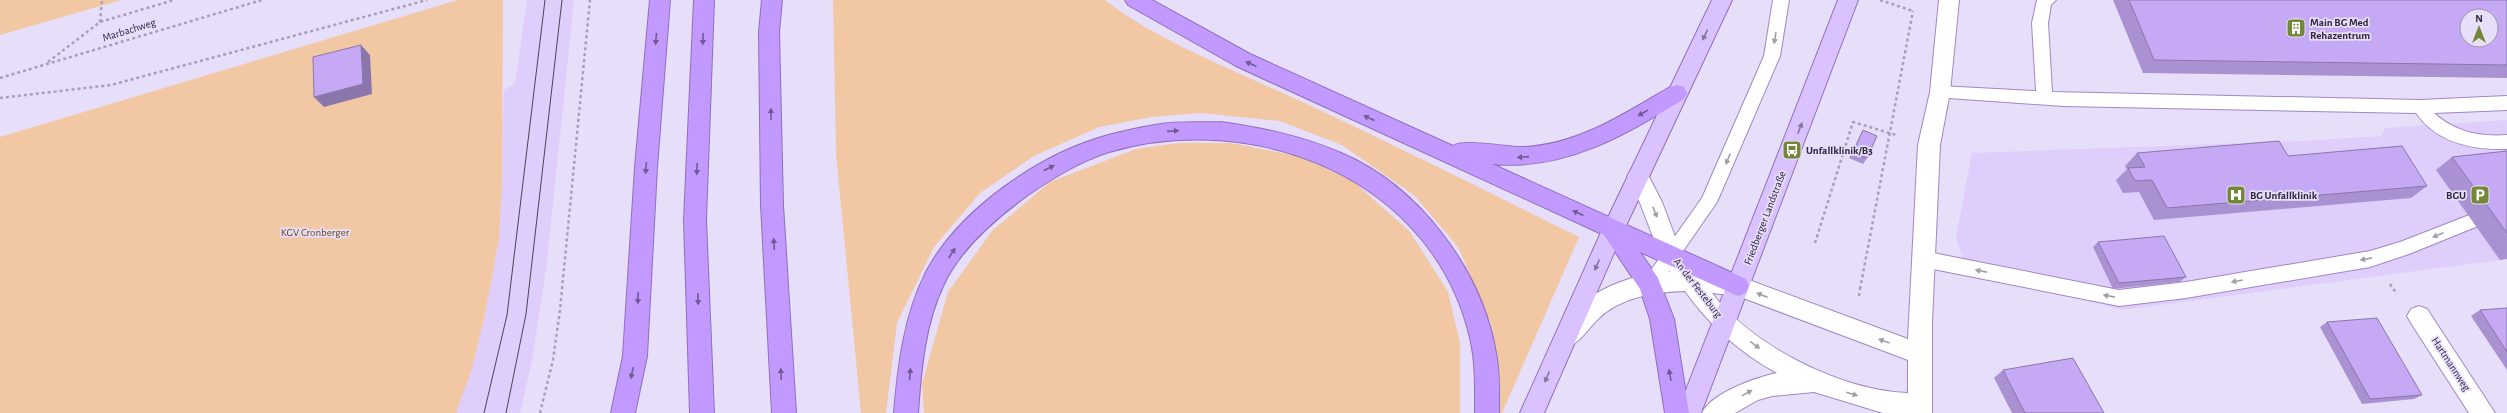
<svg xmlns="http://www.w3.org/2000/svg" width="2507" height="413" font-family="'Alegreya Sans',sans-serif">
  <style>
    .built { fill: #dfcefb }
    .green { fill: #f1c7a4 }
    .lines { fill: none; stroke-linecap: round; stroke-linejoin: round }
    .service-casing { stroke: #a087c6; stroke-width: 2 }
    .minor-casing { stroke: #a087c6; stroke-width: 2 }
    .primary-casing { stroke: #8f70bb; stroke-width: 2 }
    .motorway-casing { stroke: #8f70bb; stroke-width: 2 }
    .path { stroke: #a89eb9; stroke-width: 2.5; stroke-dasharray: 3 3; stroke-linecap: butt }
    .service { fill: #fff; fill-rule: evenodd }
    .minor { fill: #fff; fill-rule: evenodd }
    .primary { fill: #dac2fe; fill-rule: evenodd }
    .motorway { fill: #c299fe; fill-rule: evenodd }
    .tram { stroke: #4c425b; stroke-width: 1 }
    .path-bridge { stroke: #a89eb9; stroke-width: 2.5; stroke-dasharray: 3 3; stroke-linecap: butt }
    .wall { fill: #aa91d2 }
    .shaded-wall { fill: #8b76ab }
    .building { fill: #c6a9f4; stroke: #8b76ab; fill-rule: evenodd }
    .oneway { fill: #84749e }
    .oneway2 { fill: #a19da8 }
    .oneway3 { fill: #715994 }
    .labels { text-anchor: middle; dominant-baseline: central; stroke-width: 3.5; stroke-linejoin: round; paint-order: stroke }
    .poi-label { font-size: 11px; font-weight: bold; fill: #2f253e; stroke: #e7def9; text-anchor: start }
    .street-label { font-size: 11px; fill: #2f253e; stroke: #e7def9 }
    .park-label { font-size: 11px; fill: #6e4318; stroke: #e7def9 }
  </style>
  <rect width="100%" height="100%" fill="#e7def9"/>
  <!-- built -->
  <g class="built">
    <polygon points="527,0 574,0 547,262 532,361 520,413 456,413 472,368 484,319 499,239 504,90 515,84"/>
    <polygon points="2507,120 2507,259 2122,310 1965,267 1956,237 1972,153 2303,141 2381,136 2385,128"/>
  </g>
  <!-- green -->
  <g class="green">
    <polygon points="0,0 121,0 0,35"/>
    <polygon points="458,0 503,0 502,181 499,239 484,319 472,368 456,413 0,413 0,137"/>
    <path d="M833,0h272c52,41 133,72 193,100 95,44 188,91 281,137l-77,176h-4l-7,-90 -33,-76 -43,-51 -73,-51 -62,-24 -79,-8 -49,4 -53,10 -65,29 -54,37 -46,54 -37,76 -11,90h-25l-25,-260z"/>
    <polygon points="1178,143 1231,143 1302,157 1354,182 1410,232 1448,292 1460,343 1460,413 924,413 922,384 948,292 992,231 1050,182 1136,149"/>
  </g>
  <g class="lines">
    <defs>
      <g id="service">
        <polygon points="1773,0 1789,0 1780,56 1717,202 1656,290 1650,293 1644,290 1641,285 1644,280 1702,198 1764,56"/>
        <path d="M2037,0h19l-5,5 -3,18 4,69 368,8 87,-4v14l-73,3c21,19 45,24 73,22v14c-35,1 -70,-6 -91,-36l-353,-7 -129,-9 -2,-5 2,-5 6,-1 96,5 -4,-68z"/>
        <polygon points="2472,214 2478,216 2481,221 2478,226 2409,254 2370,267 2186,298 2119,306 1923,267 1917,264 1914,259 1917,254 1923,251 2119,290 2186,282 2370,251 2400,242"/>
      </g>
      <g id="minor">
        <path d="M1939,0h20l-9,92 -10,53 -8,178v90h-49l-69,-21 -42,4 -14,4 -23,13h-33c9,-20 55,-36 75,-40 -37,-20 -68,-48 -92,-82 -31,1 -64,6 -87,28 -11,11 -18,24 -32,29l-8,-3 -4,-7c20,-43 72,-64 116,-66l-10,-17 -20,-52 -13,-26 3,-6 8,-3 8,3 16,31 18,48 17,22 41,4 170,63 10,-194 12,-53zM1712,293l26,3 170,64v33c-66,-2 -156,-47 -196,-100z"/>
        <polygon points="2419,306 2427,309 2495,413 2469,413 2411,323 2407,316 2411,309"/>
      </g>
      <g id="primary">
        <polygon points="1712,0 1732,0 1624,230 1544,413 1520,413 1602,230"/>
        <polygon points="1838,0 1858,0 1701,413 1677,413"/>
      </g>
      <g id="motorway">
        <polygon points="650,0 670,0 657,167 647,356 635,413 611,413 623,356 635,167"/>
        <polygon points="694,0 714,0 706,220 714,413 690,413 684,220"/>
        <polygon points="762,0 782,0 779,32 783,205 796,413 772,413 761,205 759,32"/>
        <path d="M1125,0h27l98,54 203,92c9,-8 56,2 72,1 54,-3 99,-33 145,-60l7,-2 7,2 3,6 -3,6c-59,36 -119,72 -192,65l254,115 3,7 -3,7 -8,3 -98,-44 18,26 16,41 15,94h-24l-15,-94 -10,-30 -36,-54 -368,-169 -108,-61z"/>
        <path d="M1221,122c42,6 81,14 120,31 78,33 141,117 155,200 4,20 3,40 3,60h-24c0,-25 1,-50 -5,-75 -37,-159 -213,-229 -361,-186 -29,9 -56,26 -81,43 -32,23 -67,53 -84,89 -19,39 -23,86 -26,129h-24c4,-48 10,-97 32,-141 33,-62 112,-117 179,-136 18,-5 37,-9 56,-12 19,-3 41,-1 60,-2z"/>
      </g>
    </defs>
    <!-- service casing -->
    <use href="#service" class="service-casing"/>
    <!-- minor casing -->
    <use href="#minor" class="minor-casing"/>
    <!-- primary casing -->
    <use href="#primary" class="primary-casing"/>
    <!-- motorway casing -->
    <use href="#motorway" class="motorway-casing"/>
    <!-- path -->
    <g class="path">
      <polyline points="1880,0 1913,11"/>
      <polyline points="100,22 102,0"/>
      <polyline points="48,62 100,22 174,0"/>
      <polyline points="0,78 262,0"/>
      <polyline points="0,98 111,85 427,0"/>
      <polyline points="1815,243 1853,122 1896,135"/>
      <polyline points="2390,284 2397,294"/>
      <polyline points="1859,296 1860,289"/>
      <polyline points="540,413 553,360 560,310 590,0"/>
    </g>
    <!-- service -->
    <use href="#service" class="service"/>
    <!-- minor -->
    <use href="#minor" class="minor"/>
    <!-- primary -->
    <use href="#primary" class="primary"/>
    <!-- motorway -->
    <use href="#motorway" class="motorway"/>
    <!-- tram -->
    <g class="tram">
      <polyline points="484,413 507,315 545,0"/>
      <polyline points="506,413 526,314 562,0"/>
    </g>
    <!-- path-bridge -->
    <polyline class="path-bridge" points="1860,289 1913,11"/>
  </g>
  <!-- wall -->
  <g class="wall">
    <polygon points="2113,0 2507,0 2507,78 2143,73"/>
    <polygon points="1863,130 1867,158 1863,164 1849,158"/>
    <polygon points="2507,151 2507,259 2500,260 2436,170 2452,157"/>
    <polygon points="2137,153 2288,156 2427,186 2411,198 2154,220 2139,192 2123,193 2116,180 2127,169 2125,166"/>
    <polygon points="2098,242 2186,277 2179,282 2113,289 2093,247"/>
    <polygon points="2507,308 2507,370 2471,316 2480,310"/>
    <polygon points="2327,322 2422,395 2414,399 2362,404 2320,327"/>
    <polygon points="2003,370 2104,413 2012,413 1994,378"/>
  </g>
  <!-- shaded-wall -->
  <polygon class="shaded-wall" points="361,45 370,55 372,94 324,107 314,97"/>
  <!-- building -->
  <g class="building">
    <path d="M2129,0h378v65l-353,-5zM2467,16h24v24h-24z"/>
    <polygon points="361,45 363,84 314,97 313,57"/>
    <polygon points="1863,130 1877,136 1867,158 1853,152"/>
    <polygon points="2279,141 2288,156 2402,146 2427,186 2167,208 2152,180 2135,181 2128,168 2145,167 2137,153"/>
    <polygon points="2507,151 2507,233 2452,157"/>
    <polygon points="2164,236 2186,277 2119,283 2098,242"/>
    <polygon points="2507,308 2507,352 2480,310"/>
    <polygon points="2377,318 2422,395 2370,399 2327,322"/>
    <polygon points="2073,358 2104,413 2025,413 2003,370"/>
  </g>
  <!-- one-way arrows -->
  <defs><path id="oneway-solid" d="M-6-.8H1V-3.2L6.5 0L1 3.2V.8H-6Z"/></defs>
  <g class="oneway">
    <use href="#oneway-solid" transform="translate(1705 35) rotate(116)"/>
    <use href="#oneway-solid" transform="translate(1800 128) rotate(-69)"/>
    <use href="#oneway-solid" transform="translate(1597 265) rotate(114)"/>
    <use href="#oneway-solid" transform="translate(1547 377) rotate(113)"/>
  </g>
  <g class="oneway2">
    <use href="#oneway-solid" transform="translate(1775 38) rotate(99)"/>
    <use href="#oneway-solid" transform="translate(1728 159) rotate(113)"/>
    <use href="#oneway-solid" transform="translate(1655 212) rotate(68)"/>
    <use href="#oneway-solid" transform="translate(2438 235) rotate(158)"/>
    <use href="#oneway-solid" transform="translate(2366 259) rotate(169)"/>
    <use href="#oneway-solid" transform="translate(1981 271) rotate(-169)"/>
    <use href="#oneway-solid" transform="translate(2237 281) rotate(170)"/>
    <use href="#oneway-solid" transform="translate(1762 295) rotate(-159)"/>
    <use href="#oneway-solid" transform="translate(2109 296) rotate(-169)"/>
    <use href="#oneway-solid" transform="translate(1884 341) rotate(-160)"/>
    <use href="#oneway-solid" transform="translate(1755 345) rotate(36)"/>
    <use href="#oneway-solid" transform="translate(1747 393) rotate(-29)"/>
    <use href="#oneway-solid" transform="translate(1852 394) rotate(16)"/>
  </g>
  <g class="oneway3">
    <use href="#oneway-solid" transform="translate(656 39) rotate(95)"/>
    <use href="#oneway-solid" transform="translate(703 39) rotate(92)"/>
    <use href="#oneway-solid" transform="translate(1251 64) rotate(-155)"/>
    <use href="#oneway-solid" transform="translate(1643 113) rotate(149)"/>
    <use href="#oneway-solid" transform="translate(771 114) rotate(-91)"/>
    <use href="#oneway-solid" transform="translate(1369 118) rotate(-155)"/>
    <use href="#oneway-solid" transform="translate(1173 131) rotate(-4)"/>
    <use href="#oneway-solid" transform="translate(1523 157) rotate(176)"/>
    <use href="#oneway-solid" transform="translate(646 168) rotate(94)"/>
    <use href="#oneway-solid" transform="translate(1049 168) rotate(-27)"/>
    <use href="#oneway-solid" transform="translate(697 169) rotate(92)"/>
    <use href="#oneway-solid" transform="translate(1578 213) rotate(-155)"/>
    <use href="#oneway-solid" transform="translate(774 244) rotate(-93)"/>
    <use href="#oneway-solid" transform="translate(952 253) rotate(-57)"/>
    <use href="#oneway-solid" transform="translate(638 298) rotate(93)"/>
    <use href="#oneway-solid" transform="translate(698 299) rotate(88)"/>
    <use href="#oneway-solid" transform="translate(632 373) rotate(102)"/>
    <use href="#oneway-solid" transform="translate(781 374) rotate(-93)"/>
    <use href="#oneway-solid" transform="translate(910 374) rotate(-85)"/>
    <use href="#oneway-solid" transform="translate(1670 375) rotate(-100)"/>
  </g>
  <!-- icons -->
  <defs>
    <symbol id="building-square" viewBox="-11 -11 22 22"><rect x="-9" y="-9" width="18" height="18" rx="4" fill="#738738" stroke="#e7def9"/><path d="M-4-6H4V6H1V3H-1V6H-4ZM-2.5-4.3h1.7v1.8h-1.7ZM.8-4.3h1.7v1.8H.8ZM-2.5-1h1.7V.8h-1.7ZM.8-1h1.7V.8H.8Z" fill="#fff"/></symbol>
    <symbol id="bus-square" viewBox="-11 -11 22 22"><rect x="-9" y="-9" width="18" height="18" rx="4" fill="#738738" stroke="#e7def9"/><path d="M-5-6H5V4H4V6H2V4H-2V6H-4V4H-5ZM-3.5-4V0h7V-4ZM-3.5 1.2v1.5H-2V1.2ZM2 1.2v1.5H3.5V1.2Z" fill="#fff"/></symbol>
    <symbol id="hospital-square" viewBox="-11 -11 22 22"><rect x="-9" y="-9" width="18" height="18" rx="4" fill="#738738" stroke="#e7def9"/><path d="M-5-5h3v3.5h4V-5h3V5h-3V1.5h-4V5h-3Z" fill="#fff"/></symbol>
    <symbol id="parking-square" viewBox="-11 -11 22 22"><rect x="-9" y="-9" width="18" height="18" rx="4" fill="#738738" stroke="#e7def9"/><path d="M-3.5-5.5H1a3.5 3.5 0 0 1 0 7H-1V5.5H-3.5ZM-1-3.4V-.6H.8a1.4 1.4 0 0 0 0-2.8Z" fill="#fff"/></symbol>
  </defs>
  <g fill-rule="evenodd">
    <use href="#building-square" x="2285" y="17" width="22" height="22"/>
    <use href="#bus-square" x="1781" y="139" width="22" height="22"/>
    <use href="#hospital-square" x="2225" y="184" width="22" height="22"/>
    <use href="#parking-square" x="2469" y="184" width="22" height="22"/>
  </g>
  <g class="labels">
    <!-- poi labels -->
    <g class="poi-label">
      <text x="2310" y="22">Main BG Med<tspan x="2310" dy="13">Rehazentrum</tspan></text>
      <text x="1806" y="150">Unfallklinik/B3</text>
      <text x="2250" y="195">BG Unfallklinik</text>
      <text x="2466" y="195" text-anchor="end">BGU</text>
    </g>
    <!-- street labels -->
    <g class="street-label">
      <text transform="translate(129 30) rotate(-17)">Marbachweg</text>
      <text transform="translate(1765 218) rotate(-69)">Friedberger Landstraße</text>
      <text transform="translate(1698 288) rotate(52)">An der Festeburg</text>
      <text transform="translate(2451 364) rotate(57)">Hartmannweg</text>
    </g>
    <!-- park labels -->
    <g class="park-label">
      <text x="315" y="232">KGV Cronberger</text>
    </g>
  </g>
  <!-- north arrow -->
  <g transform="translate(2479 28)"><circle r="19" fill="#e7def9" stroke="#9d94ae"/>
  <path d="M0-3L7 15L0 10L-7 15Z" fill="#738738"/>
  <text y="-6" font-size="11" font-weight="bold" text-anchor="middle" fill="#2f253e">N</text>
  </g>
</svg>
